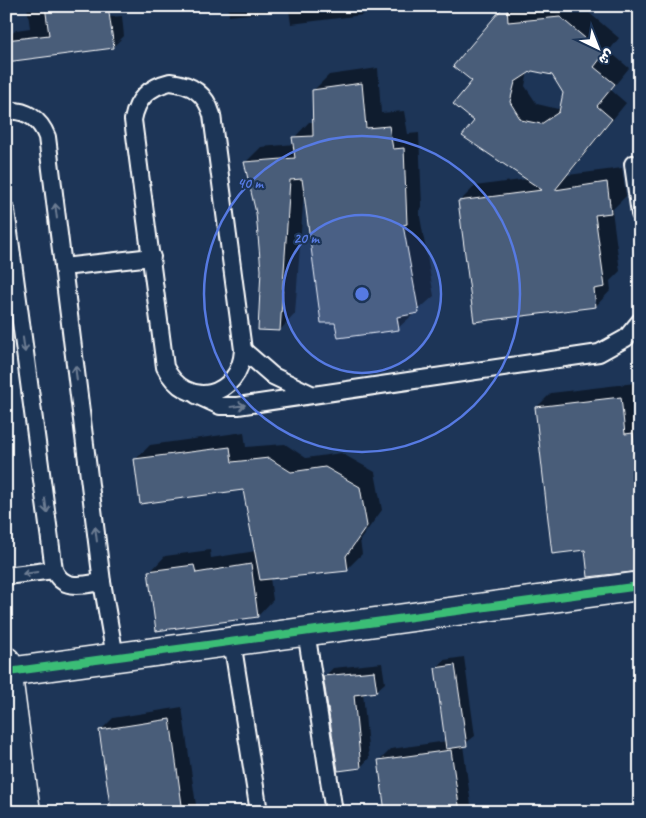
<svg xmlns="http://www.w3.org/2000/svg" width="646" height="818" font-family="Caveat,'Playpen Sans Arabic',sans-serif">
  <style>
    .shadow { fill: #0007; fill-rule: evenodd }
    .building { fill: #4a5d79; stroke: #fff; fill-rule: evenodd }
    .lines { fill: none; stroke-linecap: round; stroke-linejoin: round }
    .lane-casing { stroke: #fff; stroke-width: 20 }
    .street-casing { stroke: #fff; stroke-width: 31 }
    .lane { stroke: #1d3557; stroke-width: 16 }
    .street { stroke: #1d3557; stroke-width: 28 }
    .cycleway-casing { stroke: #1d3557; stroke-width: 11 }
    .cycleway { stroke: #3abd76; stroke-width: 8 }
    .oneway { stroke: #6c7c92 }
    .ring { fill: none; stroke: #567ae2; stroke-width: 2.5 }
    .centre { fill: #567ae2; stroke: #1d3557; stroke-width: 2.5 }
    .ring-label { font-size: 15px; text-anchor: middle; font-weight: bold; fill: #567ae2; stroke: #1d3557; stroke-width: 4.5; stroke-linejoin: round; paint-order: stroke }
  </style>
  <rect width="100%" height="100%" fill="#1d3557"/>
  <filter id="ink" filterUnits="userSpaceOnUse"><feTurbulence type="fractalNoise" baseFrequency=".02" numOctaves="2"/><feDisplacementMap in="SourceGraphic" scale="10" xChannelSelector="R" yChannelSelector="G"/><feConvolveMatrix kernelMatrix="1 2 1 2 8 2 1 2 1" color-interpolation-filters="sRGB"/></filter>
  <g filter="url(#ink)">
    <!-- shadow -->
    <g class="shadow">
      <polygon points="27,6 107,6 109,17 122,16 124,36 113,47 6,61 6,39 16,30 30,28"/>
      <polygon points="228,6 372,6 363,15 291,24 289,10 229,16"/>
      <polygon points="395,6 418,6 396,9"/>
      <path d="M534,6h47l38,32 -10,13 20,17 -18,22 15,13 -58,72 54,-7 4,28 -14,14 8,61 -10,10 1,9 -15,16 -136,-105 15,-15 53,-7 -52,-59 -3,-39 32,-72zM531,70l22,4 11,18 -4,15 -2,2 -21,-5 -12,-18 3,-14z"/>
      <polygon points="640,6 640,27 637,28 634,7"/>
      <polygon points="378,68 381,113 404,111 408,134 419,133 422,207 419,211 434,296 398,328 304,191 295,314 280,330 262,270 257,213 245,163 261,147 295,144 294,138 309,122 314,122 313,91 329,75"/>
      <polygon points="635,383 640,420 640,570 586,549 536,408 551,393"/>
      <polygon points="244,432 246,447 285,444 306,458 341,453 375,472 382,510 360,540 362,554 347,569 270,578 273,600 258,616 150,572 165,556 210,550 211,558 256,551 244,489 135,460 150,445"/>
      <polygon points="464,657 475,736 463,745 472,812 386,812 379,761 391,749 447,741 436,669 444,660"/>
      <polygon points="382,663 385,683 376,691 363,692 369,758 361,767 324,677 333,668"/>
      <polygon points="182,707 197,812 113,812 100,731 113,718"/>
    </g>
    <!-- building -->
    <g class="building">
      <polygon points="45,6 108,6 114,48 6,62 6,40 49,35"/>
      <path d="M504,6h3l1,16 52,-5 44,37 -10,13 21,17 -18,22 15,13 -57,71 52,-8 4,31 -16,2 10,72 -11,2 2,18 -122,15 -16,-121 84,-11 -80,-54 12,-15 -21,-17 19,-23 -19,-15zM532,71l20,4 11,18 -4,19 -18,12 -20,-4 -11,-18 5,-20z"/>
      <polygon points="362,83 366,128 389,126 393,149 404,148 407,224 403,225 419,313 397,317 399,330 338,338 335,323 321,323 302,179 290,180 280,331 258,330 261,270 256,213 244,162 295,158 292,137 313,136 312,90"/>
      <polygon points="621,397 625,434 633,433 635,451 640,450 640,571 588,577 585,550 552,554 535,407"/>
      <polygon points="230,447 232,462 269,458 291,472 325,467 360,487 367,526 346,556 348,571 260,580 243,490 140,504 134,459"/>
      <polygon points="251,564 258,617 156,631 148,571 194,565 196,573"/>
      <polygon points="455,665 467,746 446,749 435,668"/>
      <polygon points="374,671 377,692 354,695 361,768 338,771 323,676"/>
      <polygon points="170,719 183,812 111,812 99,730"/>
      <polygon points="451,750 460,812 385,812 378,760"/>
    </g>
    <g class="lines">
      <defs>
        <g id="lane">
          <path d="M170,82c22,2 36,12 42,33l31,235c-3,48 -57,61 -78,17l-32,-247c4,-22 16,-33 37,-38z"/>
          <path d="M6,111c20,-2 34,8 41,26l55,445 13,75"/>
          <polyline points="633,164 640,214"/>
          <path d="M6,210l48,360c9,21 29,15 48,12"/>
          <polyline points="63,267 152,257"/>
          <polyline points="243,350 273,376 311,394"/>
          <polyline points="196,395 220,406 238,406 599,353 626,338 640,321"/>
          <polyline points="6,576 54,570"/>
          <polyline points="306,631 334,812"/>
          <polyline points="232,641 259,812"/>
        </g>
        <g id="street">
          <polyline points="6,661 26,812"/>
          <polyline points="8,672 640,586"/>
        </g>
      </defs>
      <!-- lane casing -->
      <use href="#lane" class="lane-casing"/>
      <!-- street casing -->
      <use href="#street" class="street-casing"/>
      <!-- lane -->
      <use href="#lane" class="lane"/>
      <!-- street -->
      <use href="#street" class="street"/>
      <defs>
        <polyline id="cycleway" points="8,672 640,586"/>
      </defs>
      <!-- cycleway casing -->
      <use href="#cycleway" class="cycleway-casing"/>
      <!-- cycleway -->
      <use href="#cycleway" class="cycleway"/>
    </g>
    <!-- one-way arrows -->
    <defs><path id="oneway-shaft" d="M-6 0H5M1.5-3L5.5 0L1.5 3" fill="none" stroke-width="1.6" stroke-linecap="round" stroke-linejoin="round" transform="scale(1.25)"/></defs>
    <g class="oneway">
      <use href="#oneway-shaft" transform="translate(56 211) rotate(-97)"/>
      <use href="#oneway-shaft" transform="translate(24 345) rotate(82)"/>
      <use href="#oneway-shaft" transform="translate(76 373) rotate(-97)"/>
      <use href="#oneway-shaft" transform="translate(238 406) rotate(-7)"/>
      <use href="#oneway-shaft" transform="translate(46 506) rotate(82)"/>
      <use href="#oneway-shaft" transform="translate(96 534) rotate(-97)"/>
      <use href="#oneway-shaft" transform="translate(30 573) rotate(172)"/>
    </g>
  </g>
  <!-- distance rings -->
  <circle cx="362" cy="294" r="79" fill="#567ae2" fill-opacity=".12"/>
  <g class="ring">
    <circle cx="362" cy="294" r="79"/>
    <circle cx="362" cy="294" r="158"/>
  </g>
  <circle cx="362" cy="294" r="8" class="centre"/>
  <g class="ring-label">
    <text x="250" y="188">40 m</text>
    <text x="306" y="243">20 m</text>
  </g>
  <!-- margin -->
  <rect width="646" height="818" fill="none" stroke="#1d3557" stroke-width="25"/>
  <rect x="12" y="12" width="621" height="793" fill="none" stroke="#fff" stroke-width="2" filter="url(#ink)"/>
  <!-- north arrow -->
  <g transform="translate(598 48) rotate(137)" stroke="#1d3557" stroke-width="4" paint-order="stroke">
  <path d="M0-4L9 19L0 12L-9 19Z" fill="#ffffff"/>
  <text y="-8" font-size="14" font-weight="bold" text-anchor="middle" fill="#ffffff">ش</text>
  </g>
</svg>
